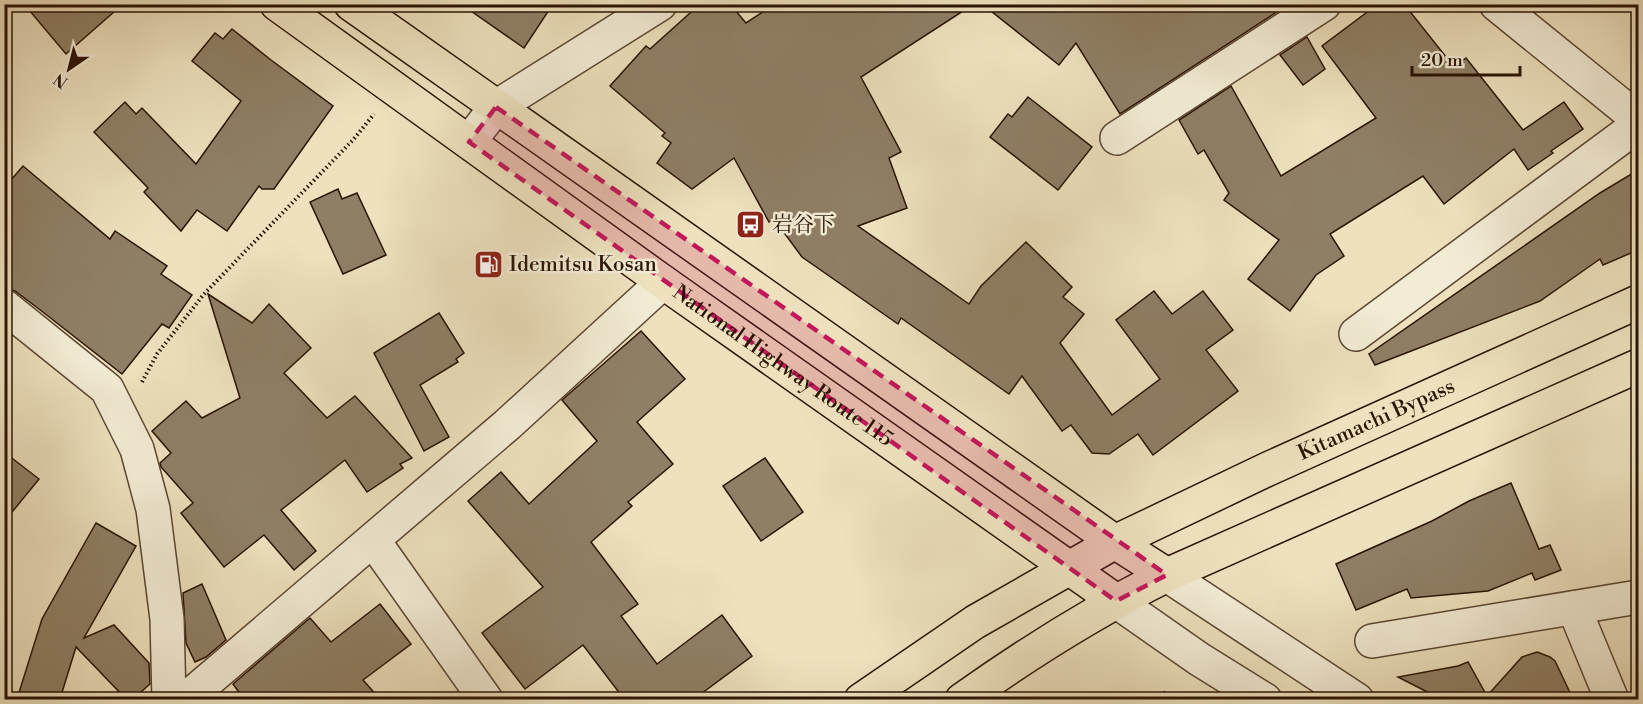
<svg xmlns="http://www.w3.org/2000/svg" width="1643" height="704" font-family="'Libre Bodoni','Noto Serif JP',serif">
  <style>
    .building { fill: #8f7f65; stroke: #2a1404; stroke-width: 1.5 }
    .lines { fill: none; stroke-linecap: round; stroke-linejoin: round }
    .minor-casing { stroke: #5b4732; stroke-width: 36 }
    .highway-casing { stroke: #2a1404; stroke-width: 36 }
    .path { stroke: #2a1404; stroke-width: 4; stroke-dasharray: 1.5 3; stroke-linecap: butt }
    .minor { stroke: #f3ecd5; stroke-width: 33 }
    .highway { stroke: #ede1be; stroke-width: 33 }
    .marked { fill: #c2185b; fill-opacity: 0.2; stroke: #c2185b; stroke-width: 4.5; stroke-dasharray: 12 8; stroke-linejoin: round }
    .labels { text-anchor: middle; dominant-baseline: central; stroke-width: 5; stroke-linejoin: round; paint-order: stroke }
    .poi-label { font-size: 21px; fill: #2a1404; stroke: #f3ecd5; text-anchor: start }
    .street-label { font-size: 21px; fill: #2a1404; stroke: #f3ecd5 }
  </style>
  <rect width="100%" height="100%" fill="#ede1be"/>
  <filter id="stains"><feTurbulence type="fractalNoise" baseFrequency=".00333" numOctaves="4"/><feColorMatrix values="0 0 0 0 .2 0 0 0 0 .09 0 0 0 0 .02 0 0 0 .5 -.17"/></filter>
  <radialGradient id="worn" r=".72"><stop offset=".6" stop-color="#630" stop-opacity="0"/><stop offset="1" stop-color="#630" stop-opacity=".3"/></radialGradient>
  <!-- building -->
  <g class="building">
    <polygon points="24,4 123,4 66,54"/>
    <polygon points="461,4 553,4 524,48"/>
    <polygon points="700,4 730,4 746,23 775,4 974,4 861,77 901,152 889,158 907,208 858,226 969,304 981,286 1026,242 1072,287 1063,297 1084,314 1060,343 1112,415 1160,379 1116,320 1154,291 1172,314 1203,291 1233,330 1206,350 1238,391 1153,455 1138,434 1109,454 1092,453 1071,425 1062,431 1022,376 1009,394 901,318 898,324 802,257 774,219 769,222 734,158 692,189 657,163 671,143 662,136 665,133 610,86 646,46 650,49"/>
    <polygon points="982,4 1289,4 1120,114 1076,43 1059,65"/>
    <polygon points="1378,4 1404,4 1454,67 1466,58 1523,130 1564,102 1583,129 1551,151 1553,153 1528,170 1514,149 1444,204 1423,176 1330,234 1344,256 1316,275 1290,311 1248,279 1279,240 1224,200 1229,193 1204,150 1198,154 1179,120 1231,86 1281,176 1376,118 1322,46"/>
    <polygon points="232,29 271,60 333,106 274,189 262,189 259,186 227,231 197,210 181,231 144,192 148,188 94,132 125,102 136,114 142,108 196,164 241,101 192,61 215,33 223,39"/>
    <polygon points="1307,37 1325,69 1303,85 1280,55"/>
    <polygon points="1028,97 1092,147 1058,190 990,137 1008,114 1012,117"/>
    <polygon points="23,166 110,239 115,231 167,266 161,274 192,295 169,328 162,324 122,374 39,309 15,291 4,288 4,188"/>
    <polygon points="1638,170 1638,250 1603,265 1600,259 1540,301 1375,365 1369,354 1600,193"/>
    <polygon points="338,189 342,199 357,193 386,255 343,274 310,202"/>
    <polygon points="208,294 252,323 269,304 311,348 284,373 327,418 355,396 412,458 400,464 403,468 367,492 345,460 281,510 316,551 294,570 264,535 224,567 181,513 193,503 161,467 160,463 171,453 152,431 186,401 202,418 240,398"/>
    <polygon points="439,313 464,353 456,359 458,362 420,385 449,437 424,451 374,353"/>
    <polygon points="641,331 685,379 637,422 673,464 628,502 632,506 591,542 638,604 621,616 657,664 722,615 752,656 694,699 624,699 583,645 525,689 482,633 543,587 468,501 501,472 529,504 597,441 562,400"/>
    <polygon points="4,452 39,479 4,522"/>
    <polygon points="765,458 803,512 761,541 723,486"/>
    <polygon points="1511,483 1539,549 1550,545 1561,570 1535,580 1532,573 1488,591 1411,598 1407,589 1356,610 1336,564 1432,521 1469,501"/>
    <polygon points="96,523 136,546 84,638 114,625 149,663 150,684 133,699 126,699 76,647 60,699 17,699 42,619"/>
    <polygon points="202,584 226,640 206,657 195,662 186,643 183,593"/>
    <polygon points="380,604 411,644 363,680 380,699 244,699 233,684 310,618 331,642"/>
    <polygon points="1537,652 1550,657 1555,661 1573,699 1441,699 1398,677 1458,666 1468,662 1487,696 1522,657"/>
  </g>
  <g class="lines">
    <defs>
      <g id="minor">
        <polyline points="1496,4 1638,119"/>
        <polyline points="1117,138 1324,4"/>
        <polyline points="469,142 496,107 660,4"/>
        <polyline points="4,306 107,389 137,449 153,509 167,619 169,700"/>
        <polyline points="1356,334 1638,125"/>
        <polyline points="373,540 486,700"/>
        <polyline points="1167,575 1357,700"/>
        <polyline points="1116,601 1199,659 1265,700"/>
        <polyline points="1574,608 1612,700"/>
        <polyline points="1372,641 1638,597"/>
        <polyline points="185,700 507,425 663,282"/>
      </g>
      <g id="highway">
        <path id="s1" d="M277,4l386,278 453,319"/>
        <polyline points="351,4 1115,542 1167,575"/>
        <path id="s2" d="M861,700l114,-78 140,-80 153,-73 370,-167"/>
        <path d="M962,700c66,-47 133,-89 205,-125l471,-209"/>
      </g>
    </defs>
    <!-- minor casing -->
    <use href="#minor" class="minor-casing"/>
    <!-- highway casing -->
    <use href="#highway" class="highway-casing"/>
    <!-- path -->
    <g class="path">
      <polyline points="142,382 157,354 204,294 353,140 374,114"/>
      <polyline points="1163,692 1171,700"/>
    </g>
    <!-- minor -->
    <use href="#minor" class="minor"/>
    <!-- highway -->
    <use href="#highway" class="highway"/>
  </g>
  <!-- marked area -->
  <path class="marked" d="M496,107l671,468 -51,26 -647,-459z"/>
  <!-- icons -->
  <defs>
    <symbol id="bus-square" viewBox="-11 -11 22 22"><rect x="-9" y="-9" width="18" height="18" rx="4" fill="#8f2418" stroke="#f3ecd5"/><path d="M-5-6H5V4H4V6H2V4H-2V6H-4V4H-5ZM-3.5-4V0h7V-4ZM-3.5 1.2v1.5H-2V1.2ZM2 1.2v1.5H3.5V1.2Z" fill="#fff"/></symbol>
    <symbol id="fuel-square" viewBox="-11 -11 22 22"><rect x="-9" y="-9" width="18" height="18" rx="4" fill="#8f2418" stroke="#f3ecd5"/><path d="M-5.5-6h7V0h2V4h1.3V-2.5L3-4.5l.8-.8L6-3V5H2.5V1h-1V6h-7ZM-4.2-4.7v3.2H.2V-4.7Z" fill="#fff"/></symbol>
  </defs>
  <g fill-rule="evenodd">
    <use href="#bus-square" x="734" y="208" width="33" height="33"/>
    <use href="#fuel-square" x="472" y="248" width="33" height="33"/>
  </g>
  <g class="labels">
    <!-- poi labels -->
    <g class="poi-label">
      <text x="772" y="225">岩谷下</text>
      <text x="509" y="265">Idemitsu Kosan</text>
    </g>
    <!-- street labels -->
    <g class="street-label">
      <text stroke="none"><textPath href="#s1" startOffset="622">National Highway Route 115</textPath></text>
      <text stroke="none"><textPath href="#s2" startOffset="588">Kitamachi Bypass</textPath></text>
    </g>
  </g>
  <!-- margin -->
  <rect width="1643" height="704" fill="none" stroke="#ede1be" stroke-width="24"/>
  <rect x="6" y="6" width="1631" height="692" fill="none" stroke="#2a1404" stroke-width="3"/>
  <rect x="12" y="12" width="1619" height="680" fill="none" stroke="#2a1404" stroke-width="1.5"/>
  <!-- north arrow -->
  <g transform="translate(69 69) rotate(215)" stroke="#f3ecd5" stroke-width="4.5" paint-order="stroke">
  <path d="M0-4.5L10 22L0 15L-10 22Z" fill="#2a1404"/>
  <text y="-9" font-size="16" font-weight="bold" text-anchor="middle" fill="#2a1404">N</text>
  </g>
  <!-- scale -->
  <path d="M1412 66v9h108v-9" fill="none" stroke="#2a1404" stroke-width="3"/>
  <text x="1421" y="66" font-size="18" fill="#2a1404" stroke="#f3ecd5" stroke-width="4.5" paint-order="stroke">20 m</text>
  <rect width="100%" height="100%" filter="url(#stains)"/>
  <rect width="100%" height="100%" fill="url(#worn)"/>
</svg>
